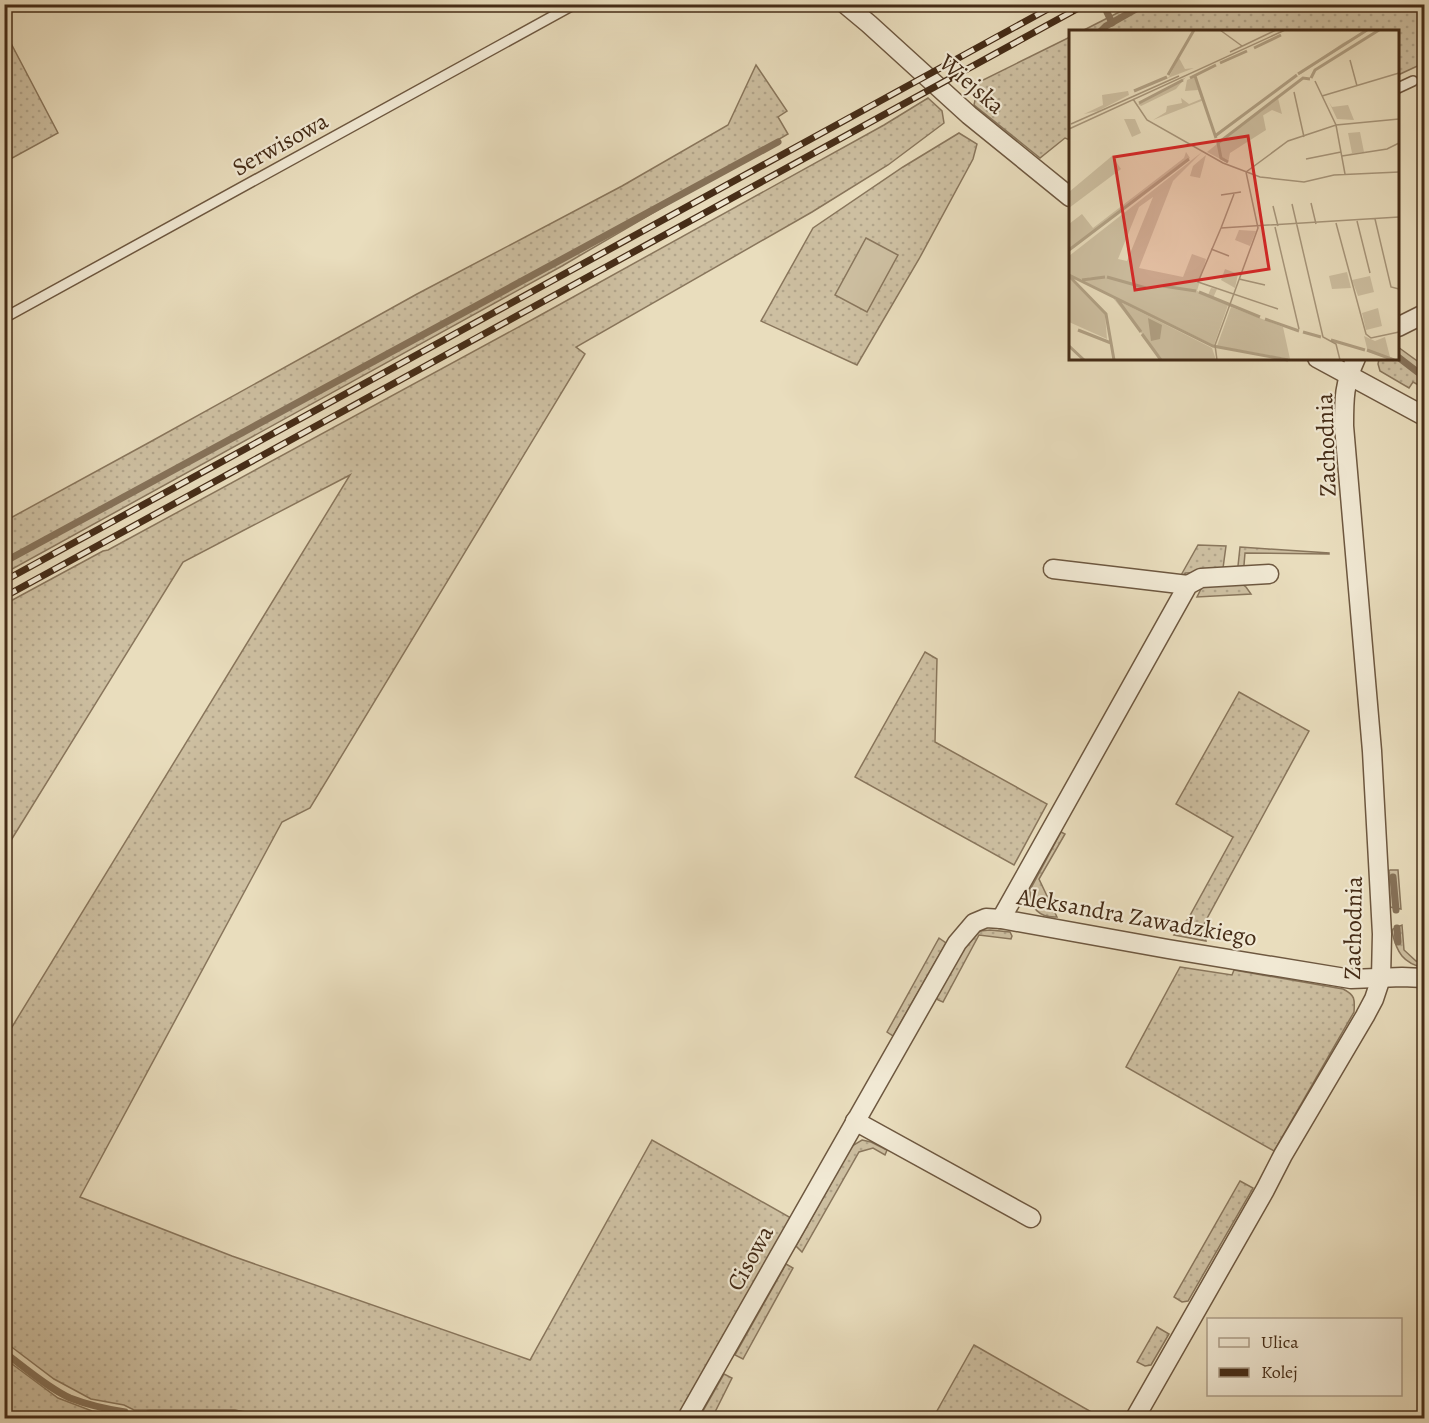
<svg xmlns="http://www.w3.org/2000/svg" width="1429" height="1423" font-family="Alegreya,serif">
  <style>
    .grass { fill: url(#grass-dots); stroke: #89765c; stroke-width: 1.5 }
    .pitch { fill: #cdbfa1; stroke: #89765c; stroke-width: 1.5 }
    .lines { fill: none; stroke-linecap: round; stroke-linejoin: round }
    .stream { stroke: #867259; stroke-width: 7 }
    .service-casing { stroke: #6e5840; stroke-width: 12 }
    .minor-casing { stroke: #6e5840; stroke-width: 21 }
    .service { stroke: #f1e9d4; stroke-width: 9 }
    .minor { stroke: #f1e9d4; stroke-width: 18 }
    .rail-casing { stroke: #452c17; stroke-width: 7 }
    .rail { stroke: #f1e9d4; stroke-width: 4.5; stroke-dasharray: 14; stroke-linecap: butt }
    .labels { text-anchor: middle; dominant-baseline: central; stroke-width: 4.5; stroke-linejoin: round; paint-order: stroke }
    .street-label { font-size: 24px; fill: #452c17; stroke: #f1e9d4 }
    .inset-river { fill: none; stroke: #b1a185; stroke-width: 3 }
    .inset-road { fill: none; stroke: #a7967b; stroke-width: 1.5 }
    .view { fill: #d62828; fill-opacity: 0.15; stroke: #d62828; stroke-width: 3 }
    .inset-edge { fill: none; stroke: #452c17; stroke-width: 3 }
  </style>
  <defs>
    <pattern id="grass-dots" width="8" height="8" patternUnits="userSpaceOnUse" patternTransform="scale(1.5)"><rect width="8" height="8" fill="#cdbfa1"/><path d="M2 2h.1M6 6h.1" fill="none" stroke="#b1a48a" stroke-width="1.8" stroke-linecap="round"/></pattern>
  </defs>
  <rect width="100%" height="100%" fill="#e9ddbd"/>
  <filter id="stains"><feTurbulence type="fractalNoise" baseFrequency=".00333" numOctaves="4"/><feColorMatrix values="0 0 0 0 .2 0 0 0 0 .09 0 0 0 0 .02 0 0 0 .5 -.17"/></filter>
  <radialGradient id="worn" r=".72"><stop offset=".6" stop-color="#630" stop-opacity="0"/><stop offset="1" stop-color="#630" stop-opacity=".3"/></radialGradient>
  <!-- grass -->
  <g class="grass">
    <polygon points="1133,5 1424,5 1424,63 1398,75 1398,32 1082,31"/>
    <polygon points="4,30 58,133 5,162 4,162"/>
    <polygon points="1070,37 1070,140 1065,138 1040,158 974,105 979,82"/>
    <polygon points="756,65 787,111 778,117 788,134 562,266 5,573 5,521 150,442 417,294 622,186 728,125"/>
    <polygon points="928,98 942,111 944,123 888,165 812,212 576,347 585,354 310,808 282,822 80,1197 232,1256 530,1360 652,1140 791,1218 678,1418 284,1418 234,1410 134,1410 124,1405 91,1399 54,1379 5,1342 4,1040 350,475 183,562 5,850 5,604 103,551 108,550 537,317 884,125"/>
    <polygon points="959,133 977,144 973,159 919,259 857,365 761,321 813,228 903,167"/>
    <polygon points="1398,347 1424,366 1424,388 1413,382 1409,388 1380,371 1378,364 1379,359 1398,358"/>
    <polygon points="1198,545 1226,546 1223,568 1222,571 1186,573 1180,577"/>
    <polygon points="1240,547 1329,553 1329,554 1245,553 1244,565 1239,569 1238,566"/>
    <polygon points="1240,583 1246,587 1251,594 1197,597 1203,585"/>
    <polygon points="925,652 937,659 935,742 1047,804 1014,865 855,777"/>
    <polygon points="1239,692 1309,731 1204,924 1206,941 1174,935 1188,919 1233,837 1176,804"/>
    <path d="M1061,832l4,2 -26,45 18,38c-17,1 -28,-9 -27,-27z"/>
    <polygon points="1390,870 1398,870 1401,909 1390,907 1389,871"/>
    <path d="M1402,925l2,25 12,11 8,1v6c-21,-5 -27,-15 -32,-36l1,-3z"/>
    <polygon points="990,930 1010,932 1012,936 1011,939 979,935 943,1002 938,1000 936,997 965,946 973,936 980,931"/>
    <polygon points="939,938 946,943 893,1036 887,1032"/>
    <path d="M1180,967l52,8 2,-5 109,19c12,6 12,10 11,23l-80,139 -148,-84z"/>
    <polygon points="862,1140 871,1142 887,1150 885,1155 873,1148 859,1152 802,1252 796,1246 852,1146"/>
    <polygon points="1240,1181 1253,1188 1188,1301 1182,1302 1174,1297"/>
    <polygon points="786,1264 793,1268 743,1359 735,1355"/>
    <polygon points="1157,1327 1169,1334 1151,1365 1145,1366 1137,1362"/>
    <polygon points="974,1345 1102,1418 933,1418"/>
    <polygon points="4,1358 58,1398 92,1411 134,1418 149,1416 193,1416 237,1418 5,1418"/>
    <polygon points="724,1374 732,1378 712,1418 699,1418"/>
  </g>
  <!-- pitch -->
  <polygon class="pitch" points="866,238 898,255 867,312 835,295"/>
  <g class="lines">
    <!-- stream -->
    <g class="stream">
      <polyline points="1106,10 1112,23"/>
      <polyline points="1100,32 1106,26 1145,4"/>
      <polyline points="1398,357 1424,377"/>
      <polyline points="4,562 778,142"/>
      <polyline points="1393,877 1396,910"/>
      <polyline points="1397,928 1398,942"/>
      <path d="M4,1352c20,15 44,36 66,46 18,7 36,11 55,14"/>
      <polyline points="149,1413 235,1413 260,1418"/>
    </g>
    <defs>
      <g id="service">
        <polyline points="1398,88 1413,81"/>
        <polyline points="4,318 575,4"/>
      </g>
      <g id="minor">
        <polyline points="845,4 869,24 969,115 1070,197"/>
        <polyline points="1398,327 1424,314"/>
        <polyline points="1317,358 1424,416"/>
        <polyline points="1053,569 1188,585"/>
        <polyline points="1001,919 1188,585 1201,578 1269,574"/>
        <polyline points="855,1121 1031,1218"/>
        <polyline points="687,1418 957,943 974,923 986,918 1001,919 1168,949 1351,979 1402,977 1424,978"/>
        <path d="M1135,1418l130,-228 18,-35 82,-139 9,-17 7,-21 1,-44 -10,-183 -28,-325c0,-28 0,-42 12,-68"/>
      </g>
    </defs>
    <!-- service casing -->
    <use href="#service" class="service-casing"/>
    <!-- minor casing -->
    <use href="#minor" class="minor-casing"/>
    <!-- service -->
    <use href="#service" class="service"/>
    <!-- minor -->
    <use href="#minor" class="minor"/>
    <defs>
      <g id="rail">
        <polyline points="4,581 1057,4"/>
        <polyline points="4,597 1086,4"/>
      </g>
    </defs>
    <!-- rail casing -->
    <use href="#rail" class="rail-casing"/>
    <!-- rail -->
    <use href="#rail" class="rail"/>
  </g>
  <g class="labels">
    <!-- street labels -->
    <g class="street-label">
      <text transform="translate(972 84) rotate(41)">Wiejska</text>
      <text transform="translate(280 144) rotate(-29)">Serwisowa</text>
      <text transform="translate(1326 445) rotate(-92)">Zachodnia</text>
      <text transform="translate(1137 917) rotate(10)">Aleksandra Zawadzkiego</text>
      <text transform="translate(1353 928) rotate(-89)">Zachodnia</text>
      <text transform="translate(750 1258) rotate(-61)">Cisowa</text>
    </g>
  </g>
  <!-- overview -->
  <g transform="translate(1069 30)">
    <rect width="330" height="330" fill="#e9ddbd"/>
    <path d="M300,0l-68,44h-3l45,-31zM110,28l6,11 9,-1 -62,24 37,-15zM117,47l-10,12 -35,17 -3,-2zM125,47l10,23 -51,20 13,-8 1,-6 15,-3 -1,-5 8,6 12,-5 -3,-9 -13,1 2,-11zM59,61l1,4 -31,16 -14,3 19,-9 -1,-10zM188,82l6,3 3,15 -36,23 -2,10 -21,-11zM55,89h11l6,14 -9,4zM291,102l4,20 -16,2 4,-1 -4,-20zM117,122l4,6 -121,92v-26l13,-10 11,14 91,-70zM133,122l-29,29 -34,87 44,9 9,-23 14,5 -9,32 11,4 3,-7 6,1 -4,9 -3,-1 18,8 -14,40 -132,-64 11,-4 -13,3 -11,-6v-18zM84,167l-26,64 -9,-2 21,-52zM137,125l-6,23 -10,-2 3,-10zM43,126l9,13 -52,39v-16zM170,200l17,1 -6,15 -15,-6zM156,239l13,5 -3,14 -14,-8zM278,242l4,16 -19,1 -3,-13zM301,246l4,16 -16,4 -6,-16zM0,248l36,36 2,25 -38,-17zM44,268l99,50 4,12h-53zM162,277l52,20 7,32 -73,-13zM309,278l4,18 -16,4 -4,-17zM295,306l11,5 10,-4 5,20 8,3 -30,-8z" fill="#cdbfa1" fill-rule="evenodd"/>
    <path d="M209,68l4,16 -10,-4 -10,6 -4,-2z" fill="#cdbfa1"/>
    <path d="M260,72l3,5 16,-2 6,15 -17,-1z" fill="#cdbfa1"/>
    <path d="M79,288l14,7 -2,14 -9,2z" fill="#b1a185"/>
    <path class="inset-river" d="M185,18l27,-13M151,33l27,-12M229,44l69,-44M99,45l26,-45M126,46l21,62M121,48l26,-13M242,48l4,-8 64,-40M65,61l33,-14M70,73l44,-23M146,106l82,-61M159,132l-7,-4 -3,-15 85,-65 7,1M0,220l120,-91M0,245l144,71 75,14M0,246l37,38 8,46M38,247l39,11M13,250l23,-3M94,256l33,5M130,262l61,25M48,269l24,33M196,289l34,12M9,300l33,13M234,302l18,5M73,304l19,26M262,310l34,10M0,316l15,14M298,320l27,10"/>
    <path class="inset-road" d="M151,0l22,16M161,22l46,-22M281,30l7,26M246,51l21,44 9,49M225,62l10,45M253,66l77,-23M64,69l14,21 76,43 37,14 44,5 30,-7 65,-3M2,94l108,-48M0,99l216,-99M273,126l45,-7 12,-6M237,129l35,-7M177,142l42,-31 48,-16 63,-6M152,165l20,-3M242,173l5,21M223,174l31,133 13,7 4,16M204,176l5,20M306,189l16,68 8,2M288,191l13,52M267,193l30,111 5,4 28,-6M206,197l24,102M152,198l178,-11M152,198l-23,54 80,27M152,198l13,-34M142,219l18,7M170,249l26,6M148,330l-2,-15 43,-117 -12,-56"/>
    <path class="view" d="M179,106l21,133 -134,21 -21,-133z"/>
    <rect width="330" height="330" class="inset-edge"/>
  </g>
  <!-- margin -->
  <rect width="1429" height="1423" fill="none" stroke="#e9ddbd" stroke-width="24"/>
  <rect x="6" y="6" width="1417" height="1411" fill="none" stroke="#452c17" stroke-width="3"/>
  <rect x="12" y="12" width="1405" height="1399" fill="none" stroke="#452c17" stroke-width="1.5"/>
  <!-- legend -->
  <rect x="1207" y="1318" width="195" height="78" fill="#f1e9d4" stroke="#ac9d88" stroke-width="1.5"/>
  <rect x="1219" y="1338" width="30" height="9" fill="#f1e9d4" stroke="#ac9d88" stroke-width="1.5"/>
  <text x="1261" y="1348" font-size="18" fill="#452c17">Ulica</text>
  <rect x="1219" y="1368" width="30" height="9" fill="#452c17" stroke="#ac9d88" stroke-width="1.5"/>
  <text x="1261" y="1378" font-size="18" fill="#452c17">Kolej</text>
  <rect width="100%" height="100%" filter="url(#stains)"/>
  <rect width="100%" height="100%" fill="url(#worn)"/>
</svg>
